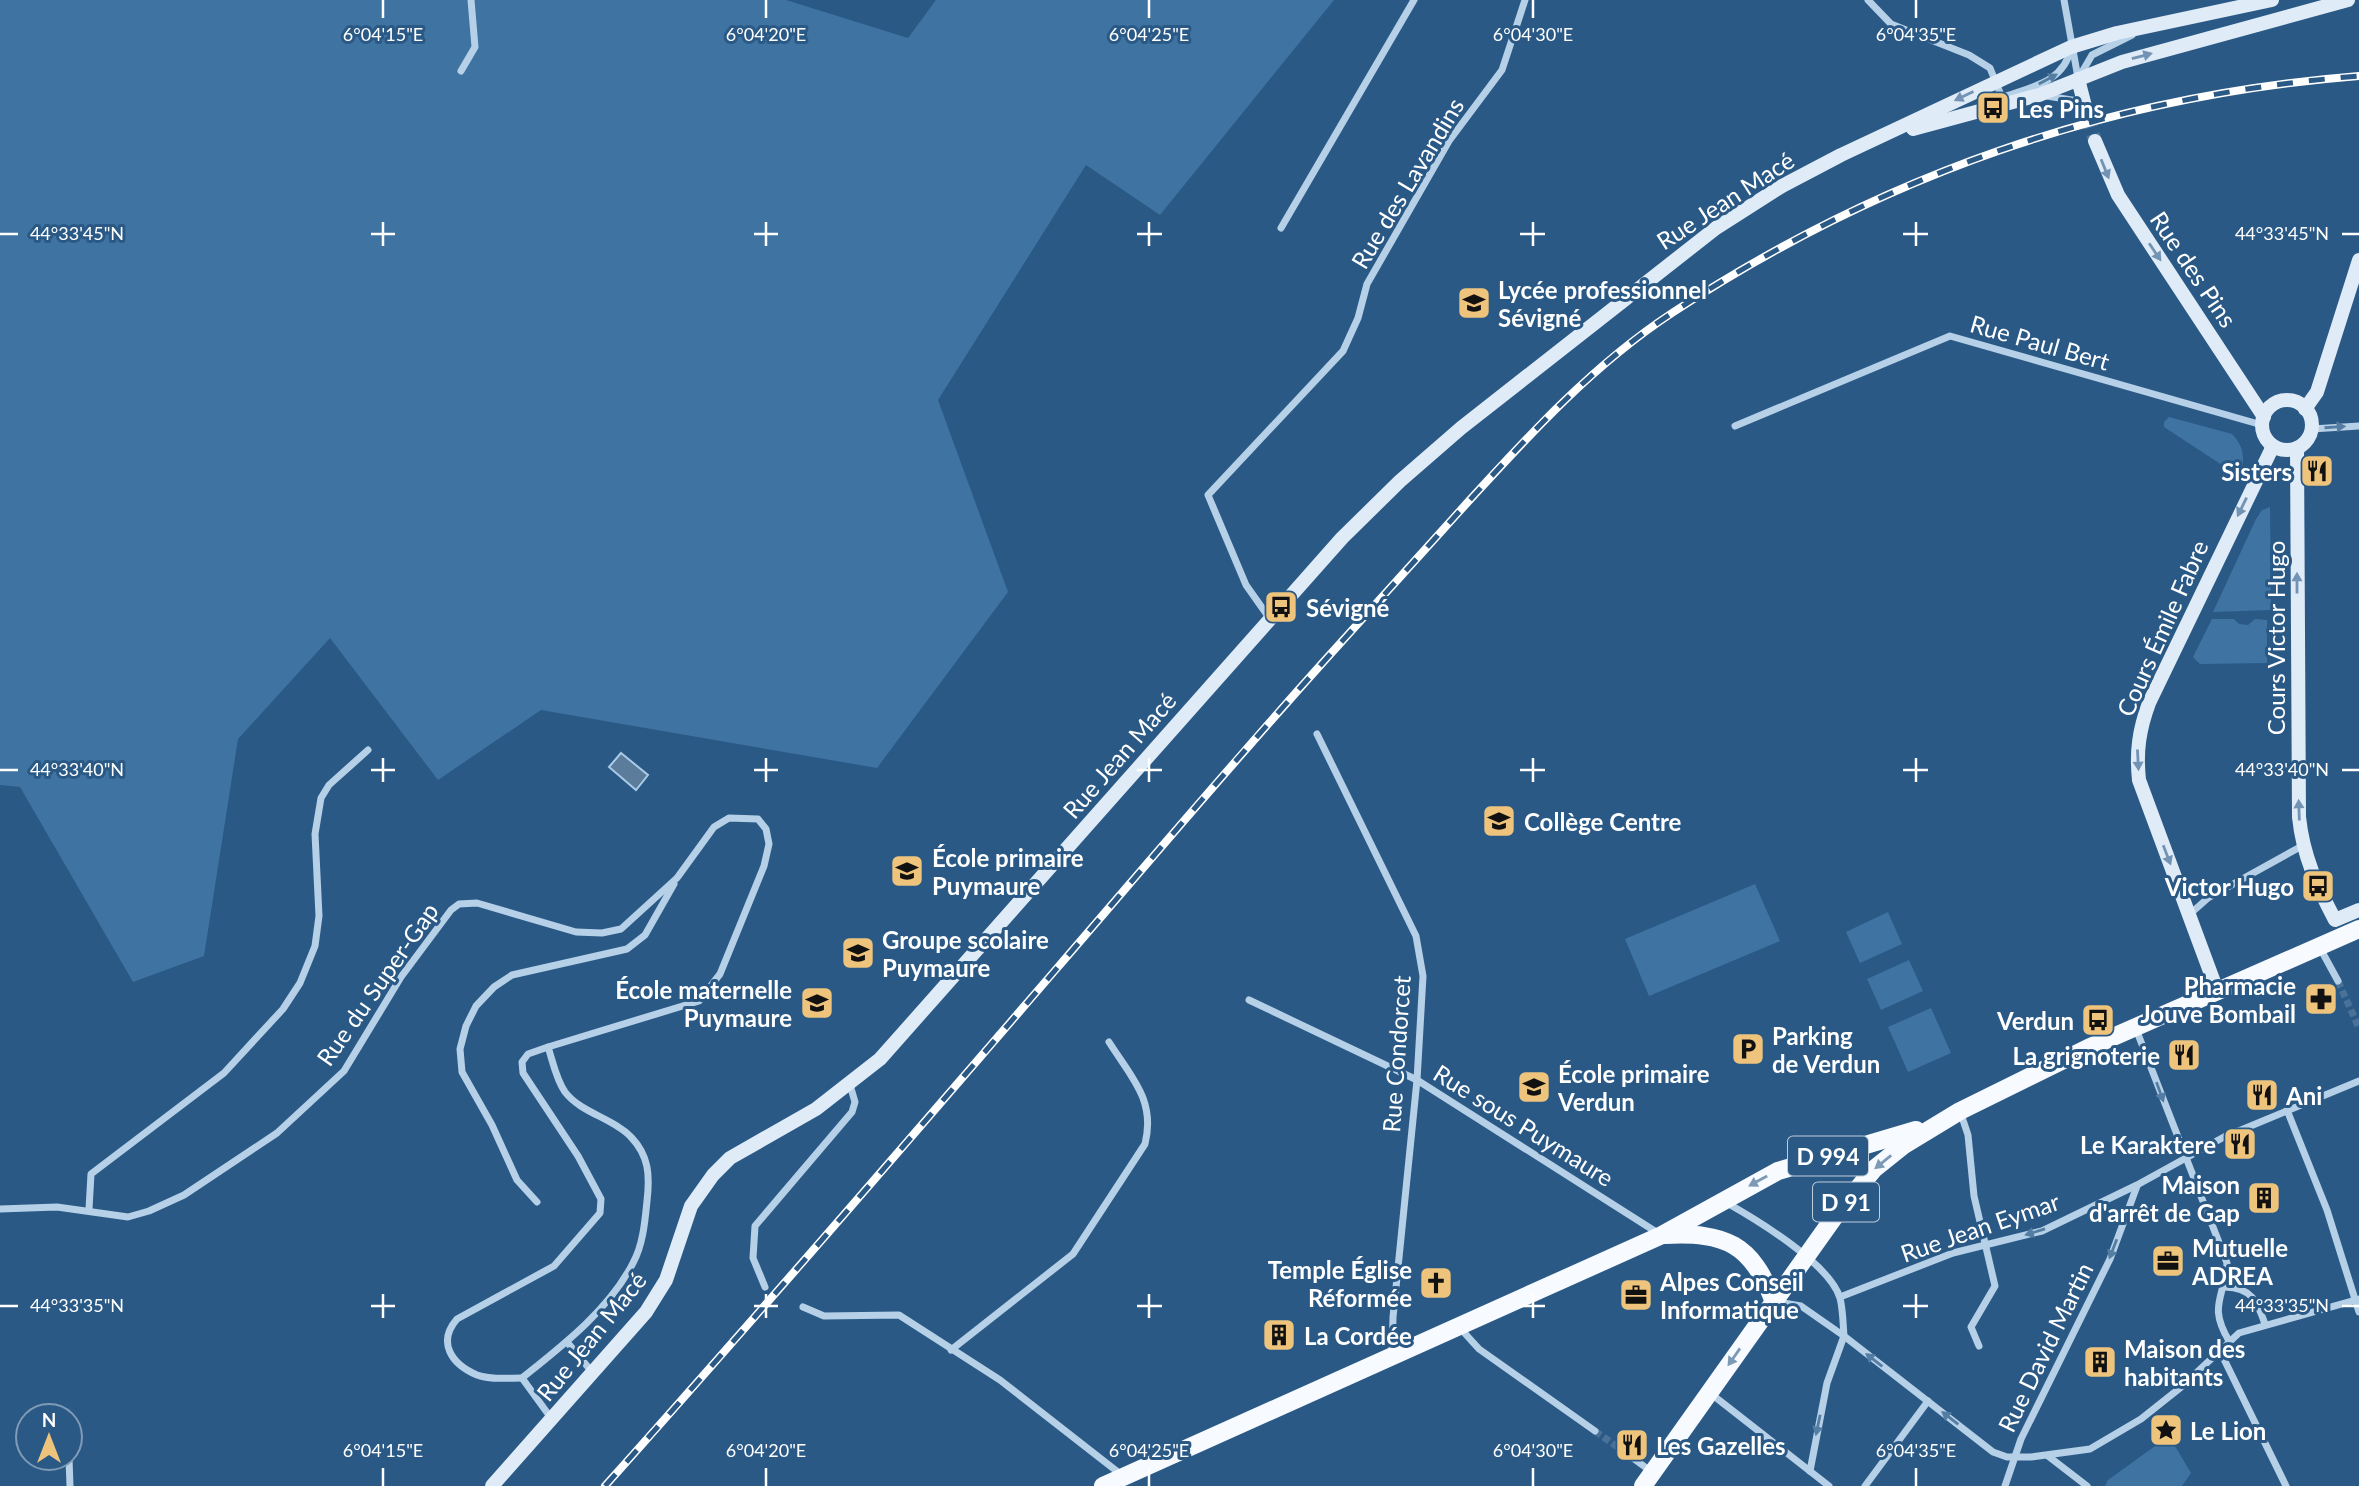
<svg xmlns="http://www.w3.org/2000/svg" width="2359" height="1486" font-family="Lato,sans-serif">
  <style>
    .green { fill: #3f73a2 }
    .water { fill: #5b7c9a; stroke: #aacbe7; stroke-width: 2 }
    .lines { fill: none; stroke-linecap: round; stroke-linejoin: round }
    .street-tunnel { stroke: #4a7298; stroke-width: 7; stroke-dasharray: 7 3.5; stroke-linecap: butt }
    .secondary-tunnel { stroke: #4a7298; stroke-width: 14; stroke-dasharray: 14 7; stroke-linecap: butt }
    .street { stroke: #b5d0e7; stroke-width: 7 }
    .secondary { stroke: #dfebf7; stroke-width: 14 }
    .primary { stroke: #f7fafe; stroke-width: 18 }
    .rail-casing { stroke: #fff; stroke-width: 8 }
    .rail { stroke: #2a5986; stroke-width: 5; stroke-dasharray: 16; stroke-linecap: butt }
    .oneway { fill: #7293b3 }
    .oneway2 { fill: #547da3 }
    .oneway3 { fill: #7c99b6 }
    .ticks { fill: none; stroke: #fff; stroke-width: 2.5 }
    .labels { text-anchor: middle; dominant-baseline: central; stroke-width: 6; stroke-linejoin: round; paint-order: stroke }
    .shield { fill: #2a5986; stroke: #bfcddb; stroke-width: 2 }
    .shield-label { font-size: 23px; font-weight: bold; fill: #fff }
    .poi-label { font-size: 24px; font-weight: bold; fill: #fff; stroke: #2a5986; text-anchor: start }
    .street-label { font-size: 24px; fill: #fff; stroke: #2a5986 }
    .ticks-label { font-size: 18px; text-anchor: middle; fill: #fff; stroke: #2a5986; stroke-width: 6; stroke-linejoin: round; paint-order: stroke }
  </style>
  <rect width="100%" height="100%" fill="#2a5986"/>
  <!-- green -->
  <g class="green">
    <polygon points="0,0 786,0 908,38 936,0 1334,0 1160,215 1086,165 938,400 1008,592 877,768 541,710 438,780 330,638 238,739 204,956 133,982 20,787 0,785"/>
    <path d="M2169,417l63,17c11,11 14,24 8,39l-18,-8 -58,-38v-5z"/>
    <polygon points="2270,507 2271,610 2213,612 2256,519 2262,510"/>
    <polygon points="2212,619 2234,619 2239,624 2248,625 2255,619 2267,620 2267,663 2200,664 2193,657"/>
    <polygon points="1755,884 1780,941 1649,996 1625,939"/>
    <polygon points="1888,912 1902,944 1860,963 1846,932"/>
    <polygon points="1909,960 1923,991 1881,1010 1867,979"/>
    <polygon points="1931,1008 1951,1053 1908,1072 1888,1027"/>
    <polygon points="2169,1436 2191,1473 2182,1486 2105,1486 2108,1480"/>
  </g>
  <!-- water -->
  <polygon class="water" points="621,753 648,775 636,790 609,767"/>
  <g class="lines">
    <!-- street-tunnel -->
    <g class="street-tunnel">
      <polyline points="2338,981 2359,1028"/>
      <polyline points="1595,1431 1630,1456"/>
    </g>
    <!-- secondary-tunnel -->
    <polyline class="secondary-tunnel" points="2087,114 2095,141"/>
    <!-- street -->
    <g class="street">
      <polyline points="1868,0 1891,24 1969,55 1990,68 2005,105"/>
      <polyline points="2064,0 2078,78"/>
      <polyline points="461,71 475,47 471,0"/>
      <polyline points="2078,79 2092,55 2132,35"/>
      <polyline points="2047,96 2084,102"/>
      <path d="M2001,98c29,-11 63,-15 70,-50"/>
      <polyline points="1281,228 1414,0"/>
      <polyline points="1735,426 1950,336 2262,425"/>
      <polyline points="2312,429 2359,426"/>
      <polyline points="1270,619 1246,585 1208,495 1343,351 1358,318 1367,284 1449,141 1502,70 1525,0"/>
      <polyline points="1317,734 1416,936 1423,976 1417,1080 1393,1317 1392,1356"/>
      <polyline points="2190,914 2208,898 2302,846"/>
      <polyline points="2320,948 2338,981"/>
      <polyline points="1249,1000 1417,1080 1661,1235"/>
      <path d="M2136,1029l91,234c-3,37 -19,42 2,78"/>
      <polyline points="2287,1110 2327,1210 2359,1312"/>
      <polyline points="1960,1111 1968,1135 1974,1196 1995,1286 1971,1327 1979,1346"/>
      <polyline points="537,1202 517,1180 492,1125 462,1072 460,1049 466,1026 476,1006 494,987 512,975 627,949 645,935 674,884"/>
      <path d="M1727,1203c30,17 103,61 113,95 3,12 3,26 4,38l149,116 14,5h24l59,-8 51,-30 39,-31 59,-55 120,-34"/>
      <path d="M0,1209l57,-2 71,10 21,-6 35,-16 93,-62 67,-62 57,-94 50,-67 8,-6 18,-1 99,29 26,1 19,-4 56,-51 37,-51 15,-9 29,1 8,10 3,15 -5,22 -44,108 -21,27 -151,46c5,15 8,32 17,45 16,21 48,26 66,45 18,19 19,38 16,64 -2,20 -4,44 -14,62 -24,47 -71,83 -111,115l29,40"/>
      <polyline points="89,1209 91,1174 224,1073 283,1009 300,983 315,946 319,916 315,834 321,798 329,785 368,750"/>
      <polyline points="765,1287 753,1258 755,1226 852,1112 855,1102 850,1085"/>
      <path d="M2225,1287c27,1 32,14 40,37"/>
      <polyline points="1840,1297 1953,1253 2042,1231 2137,1185 2224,1137 2359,1081"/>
      <polyline points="1777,1302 1801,1306 1844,1336 1827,1383 1810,1471"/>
      <polyline points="803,1307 824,1316 899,1315 1000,1380 1123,1476"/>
      <polyline points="1460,1328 1479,1349 1595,1431"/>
      <polyline points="567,1342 593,1373"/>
      <path d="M951,1350l122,-96 72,-110c11,-44 -14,-67 -36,-102"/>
      <polyline points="2220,1351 2286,1486"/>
      <path d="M522,1378c-14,0 -32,2 -45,-3 -26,-11 -40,-33 -20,-56l97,-53 46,-53 1,-14 -23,-43 -55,-83 -1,-11 6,-8 20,-7"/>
      <polyline points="1710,1393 1829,1486"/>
      <polyline points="1630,1456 1652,1472"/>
      <polyline points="2048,1456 2087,1486"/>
      <polyline points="69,1458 70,1486"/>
      <polyline points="1865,1486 1928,1401"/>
      <polyline points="2005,1486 2021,1439 2110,1259 2137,1186"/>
    </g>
    <!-- secondary -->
    <g class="secondary">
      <polyline points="2078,79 2087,114"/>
      <polyline points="1913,129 2039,95 2122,62 2348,0"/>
      <polyline points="2095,141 2118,195 2264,417"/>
      <circle cx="2287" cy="425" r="25"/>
      <polyline points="2305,409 2317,392 2359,260"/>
      <path d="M2297,448l2,369c4,39 18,69 36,103l24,-10"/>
      <path d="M2218,993l-79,-213c-3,-28 0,-50 10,-77l124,-257"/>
      <polyline points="492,1486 646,1312 666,1280 691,1206 713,1175 730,1158 816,1109 880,1059 1342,538 1400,481 1461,428 1716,228 1782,186 1841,155 2071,47 2117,33 2272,0"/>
    </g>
    <!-- primary -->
    <g class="primary">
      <path d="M1665,1235c61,-3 87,9 109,67"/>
      <polyline points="1103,1486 1662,1235 1778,1171 1916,1130"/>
      <polyline points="1643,1486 1835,1216 1874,1169 1904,1145 1960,1111 2088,1048 2359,929"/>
    </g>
    <defs>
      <path id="rail" d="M605,1486c153,-171 303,-345 453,-519 89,-103 177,-207 268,-308 47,-52 94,-104 141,-156 63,-69 126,-138 205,-190 210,-138 436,-217 687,-237"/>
    </defs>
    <!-- rail casing -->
    <use href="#rail" class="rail-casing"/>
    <!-- rail -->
    <use href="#rail" class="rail"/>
  </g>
  <!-- one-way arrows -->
  <defs><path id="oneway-solid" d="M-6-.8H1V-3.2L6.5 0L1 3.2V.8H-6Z" transform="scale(1.75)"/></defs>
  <g class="oneway">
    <use href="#oneway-solid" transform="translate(2142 56) rotate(-15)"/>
    <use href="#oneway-solid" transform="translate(1964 96) rotate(154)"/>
    <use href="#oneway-solid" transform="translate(2105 169) rotate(68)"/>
    <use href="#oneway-solid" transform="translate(2155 252) rotate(56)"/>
    <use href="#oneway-solid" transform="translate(2242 507) rotate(116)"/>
    <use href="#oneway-solid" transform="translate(2297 583) rotate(-90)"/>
    <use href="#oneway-solid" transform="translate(2138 760) rotate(87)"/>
    <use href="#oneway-solid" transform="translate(2299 810) rotate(-92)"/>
    <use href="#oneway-solid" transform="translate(2167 855) rotate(69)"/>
  </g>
  <g class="oneway2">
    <use href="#oneway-solid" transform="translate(2048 79) rotate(-28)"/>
    <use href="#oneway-solid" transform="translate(2335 427) rotate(-4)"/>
    <use href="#oneway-solid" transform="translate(2160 1092) rotate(70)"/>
    <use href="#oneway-solid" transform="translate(2035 1232) rotate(163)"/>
    <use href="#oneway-solid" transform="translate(2113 1249) rotate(111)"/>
    <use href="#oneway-solid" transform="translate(1874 1360) rotate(-142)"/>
    <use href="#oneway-solid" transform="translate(1950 1418) rotate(-142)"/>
    <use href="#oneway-solid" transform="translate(1818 1425) rotate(102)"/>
  </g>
  <g class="oneway3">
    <use href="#oneway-solid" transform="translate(1883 1162) rotate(141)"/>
    <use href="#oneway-solid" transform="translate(1758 1181) rotate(151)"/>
    <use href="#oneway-solid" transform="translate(1734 1357) rotate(125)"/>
  </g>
  <!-- ticks -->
  <path class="ticks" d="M383,0v18M766,0v18M1149,0v18M1533,0v18M1916,0v18M383,222v24M766,222v24M1149,222v24M1533,222v24M1916,222v24M0,234h18M371,234h24M754,234h24M1137,234h25M1520,234h25M1903,234h25M2342,234h17M383,758v24M766,758v24M1149,758v24M1533,758v24M1916,758v24M0,770h18M371,770h24M754,770h24M1137,770h25M1520,770h25M1903,770h25M2342,770h17M383,1294v24M766,1294v24M1149,1294v24M1533,1294v24M1916,1294v24M0,1306h18M371,1306h24M754,1306h24M1137,1306h25M1520,1306h25M1903,1306h25M2342,1306h17M383,1468v18M766,1468v18M1149,1468v18M1533,1468v18M1916,1468v18"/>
  <!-- icons -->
  <defs>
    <symbol id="bus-square" viewBox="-11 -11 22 22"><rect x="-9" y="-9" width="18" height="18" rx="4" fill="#eec47d" stroke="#2a5986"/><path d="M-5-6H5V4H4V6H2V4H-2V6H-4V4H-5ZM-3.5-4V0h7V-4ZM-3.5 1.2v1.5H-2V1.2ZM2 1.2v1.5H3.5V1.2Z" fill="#111"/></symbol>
    <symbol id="school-square" viewBox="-11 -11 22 22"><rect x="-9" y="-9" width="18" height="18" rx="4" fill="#eec47d" stroke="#2a5986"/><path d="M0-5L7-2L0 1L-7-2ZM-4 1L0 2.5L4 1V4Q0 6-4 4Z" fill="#111"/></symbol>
    <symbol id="restaurant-square" viewBox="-11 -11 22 22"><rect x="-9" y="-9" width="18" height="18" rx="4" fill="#eec47d" stroke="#2a5986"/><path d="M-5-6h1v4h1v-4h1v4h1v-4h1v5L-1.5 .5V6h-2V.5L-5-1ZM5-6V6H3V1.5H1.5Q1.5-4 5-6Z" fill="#111"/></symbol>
    <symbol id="pharmacy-square" viewBox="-11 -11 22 22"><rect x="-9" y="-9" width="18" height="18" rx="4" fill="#eec47d" stroke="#2a5986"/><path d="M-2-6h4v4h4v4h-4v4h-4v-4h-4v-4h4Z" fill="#111"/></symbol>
    <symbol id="parking-square" viewBox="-11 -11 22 22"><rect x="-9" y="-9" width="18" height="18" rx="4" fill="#eec47d" stroke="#2a5986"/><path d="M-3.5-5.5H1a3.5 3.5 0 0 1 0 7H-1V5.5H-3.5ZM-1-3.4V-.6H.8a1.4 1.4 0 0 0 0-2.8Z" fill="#111"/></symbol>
    <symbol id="building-square" viewBox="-11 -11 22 22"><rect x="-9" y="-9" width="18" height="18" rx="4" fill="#eec47d" stroke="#2a5986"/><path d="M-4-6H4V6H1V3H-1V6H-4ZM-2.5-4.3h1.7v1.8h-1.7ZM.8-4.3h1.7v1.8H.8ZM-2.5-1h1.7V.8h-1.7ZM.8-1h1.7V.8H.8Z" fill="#111"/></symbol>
    <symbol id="office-square" viewBox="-11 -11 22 22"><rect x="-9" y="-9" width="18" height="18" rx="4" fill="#eec47d" stroke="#2a5986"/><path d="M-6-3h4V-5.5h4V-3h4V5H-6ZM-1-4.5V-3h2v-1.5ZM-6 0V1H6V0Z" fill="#111"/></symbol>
    <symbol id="church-square" viewBox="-11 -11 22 22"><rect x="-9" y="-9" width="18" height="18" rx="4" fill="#eec47d" stroke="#2a5986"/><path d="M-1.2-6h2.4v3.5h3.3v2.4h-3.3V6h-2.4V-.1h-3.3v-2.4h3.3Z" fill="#111"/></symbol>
    <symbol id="sight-square" viewBox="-11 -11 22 22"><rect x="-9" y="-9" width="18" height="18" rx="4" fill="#eec47d" stroke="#2a5986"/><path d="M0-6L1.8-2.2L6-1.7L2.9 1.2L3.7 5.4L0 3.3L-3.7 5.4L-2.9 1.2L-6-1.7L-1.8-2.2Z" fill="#111"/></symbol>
  </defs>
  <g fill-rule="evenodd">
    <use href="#bus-square" x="1974" y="89" width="38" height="38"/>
    <use href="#school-square" x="1455" y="284" width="38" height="38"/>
    <use href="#restaurant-square" x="2298" y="452" width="38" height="38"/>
    <use href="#bus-square" x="1262" y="588" width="38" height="38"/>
    <use href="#school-square" x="1480" y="802" width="38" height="38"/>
    <use href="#school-square" x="888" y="852" width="38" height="38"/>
    <use href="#bus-square" x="2299" y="867" width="38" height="38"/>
    <use href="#school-square" x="839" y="934" width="38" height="38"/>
    <use href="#pharmacy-square" x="2302" y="980" width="38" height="38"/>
    <use href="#school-square" x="798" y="984" width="38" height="38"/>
    <use href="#bus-square" x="2079" y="1001" width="38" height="38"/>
    <use href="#parking-square" x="1729" y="1030" width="38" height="38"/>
    <use href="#restaurant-square" x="2165" y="1036" width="38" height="38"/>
    <use href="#school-square" x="1515" y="1068" width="38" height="38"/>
    <use href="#restaurant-square" x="2243" y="1076" width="38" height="38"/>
    <use href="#restaurant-square" x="2221" y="1125" width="38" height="38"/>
    <use href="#building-square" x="2245" y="1179" width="38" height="38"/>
    <use href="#office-square" x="2149" y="1242" width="38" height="38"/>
    <use href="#church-square" x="1417" y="1264" width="38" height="38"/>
    <use href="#office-square" x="1617" y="1276" width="38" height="38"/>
    <use href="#building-square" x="1260" y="1316" width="38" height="38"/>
    <use href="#building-square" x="2081" y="1343" width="38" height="38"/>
    <use href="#sight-square" x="2147" y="1411" width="38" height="38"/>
    <use href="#restaurant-square" x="1613" y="1426" width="38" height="38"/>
  </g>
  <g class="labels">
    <!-- shield labels -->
    <g class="shield">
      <rect x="1788" y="1136.5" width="80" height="39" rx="5"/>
      <rect x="1813" y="1182.5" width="66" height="39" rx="5"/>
    </g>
    <g class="shield-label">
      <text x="1828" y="1156">D 994</text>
      <text x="1846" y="1202">D 91</text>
    </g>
    <!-- poi labels -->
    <g class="poi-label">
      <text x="2018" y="108">Les Pins</text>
      <text x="1498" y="289">Lycée professionnel<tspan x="1498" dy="28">Sévigné</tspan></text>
      <text x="2292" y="471" text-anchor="end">Sisters</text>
      <text x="1306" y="607">Sévigné</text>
      <text x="1524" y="821">Collège Centre</text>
      <text x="932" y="857">École primaire<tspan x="932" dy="28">Puymaure</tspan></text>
      <text x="2294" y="886" text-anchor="end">Victor Hugo</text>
      <text x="882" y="939">Groupe scolaire<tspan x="882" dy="28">Puymaure</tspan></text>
      <text x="2296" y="985" text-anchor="end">Pharmacie<tspan x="2296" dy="28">Jouve Bombail</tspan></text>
      <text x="792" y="989" text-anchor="end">École maternelle<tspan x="792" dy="28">Puymaure</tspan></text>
      <text x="2074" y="1020" text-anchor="end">Verdun</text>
      <text x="1772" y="1035">Parking<tspan x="1772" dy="28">de Verdun</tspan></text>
      <text x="2160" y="1055" text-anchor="end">La grignoterie</text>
      <text x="1558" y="1073">École primaire<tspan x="1558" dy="28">Verdun</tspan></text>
      <text x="2286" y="1095">Ani</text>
      <text x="2216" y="1144" text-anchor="end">Le Karaktere</text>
      <text x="2240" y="1184" text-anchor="end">Maison<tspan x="2240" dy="28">d'arrêt de Gap</tspan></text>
      <text x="2192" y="1247">Mutuelle<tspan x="2192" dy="28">ADREA</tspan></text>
      <text x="1412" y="1269" text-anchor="end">Temple Église<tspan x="1412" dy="28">Réformée</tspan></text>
      <text x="1660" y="1281">Alpes Conseil<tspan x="1660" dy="28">Informatique</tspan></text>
      <text x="1304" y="1335">La Cordée</text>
      <text x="2124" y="1348">Maison des<tspan x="2124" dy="28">habitants</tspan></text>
      <text x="2190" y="1430">Le Lion</text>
      <text x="1656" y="1445">Les Gazelles</text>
    </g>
    <!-- street labels -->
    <g class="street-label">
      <text transform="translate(1407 183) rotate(-59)">Rue des Lavandins</text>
      <text transform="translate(1725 200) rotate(-33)">Rue Jean Macé</text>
      <text transform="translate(2194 269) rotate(56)">Rue des Pins</text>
      <text transform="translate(2040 342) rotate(16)">Rue Paul Bert</text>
      <text transform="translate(2162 628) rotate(-66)">Cours Émile Fabre</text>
      <text transform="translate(2275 638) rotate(-90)">Cours Victor Hugo</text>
      <text transform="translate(1119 755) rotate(-49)">Rue Jean Macé</text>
      <text transform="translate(377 984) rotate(-55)">Rue du Super-Gap</text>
      <text transform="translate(1396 1054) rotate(-86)">Rue Condorcet</text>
      <text transform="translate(1524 1125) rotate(32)">Rue sous Puymaure</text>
      <text transform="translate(1980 1227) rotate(-19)">Rue Jean Eymar</text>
      <text transform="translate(591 1336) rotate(-51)">Rue Jean Macé</text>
      <text transform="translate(2045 1347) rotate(-64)">Rue David Martin</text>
    </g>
  </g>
  <g class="ticks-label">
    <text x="383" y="41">6°04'15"E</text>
    <text x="766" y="41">6°04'20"E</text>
    <text x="1149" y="41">6°04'25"E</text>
    <text x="1533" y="41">6°04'30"E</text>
    <text x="1916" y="41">6°04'35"E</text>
    <text x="77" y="240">44°33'45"N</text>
    <text x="2282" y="240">44°33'45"N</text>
    <text x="77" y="776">44°33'40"N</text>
    <text x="2282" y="776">44°33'40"N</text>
    <text x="77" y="1312">44°33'35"N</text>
    <text x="2282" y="1312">44°33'35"N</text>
    <text x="383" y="1457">6°04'15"E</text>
    <text x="766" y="1457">6°04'20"E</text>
    <text x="1149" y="1457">6°04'25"E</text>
    <text x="1533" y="1457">6°04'30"E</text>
    <text x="1916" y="1457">6°04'35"E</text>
  </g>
  <!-- north arrow -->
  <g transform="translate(49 1437)"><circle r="33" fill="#2a5986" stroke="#7f9bb6" stroke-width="2"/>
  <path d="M0-5L12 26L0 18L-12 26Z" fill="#eec47d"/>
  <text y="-10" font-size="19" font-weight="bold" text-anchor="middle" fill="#ffffff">N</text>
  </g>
</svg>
